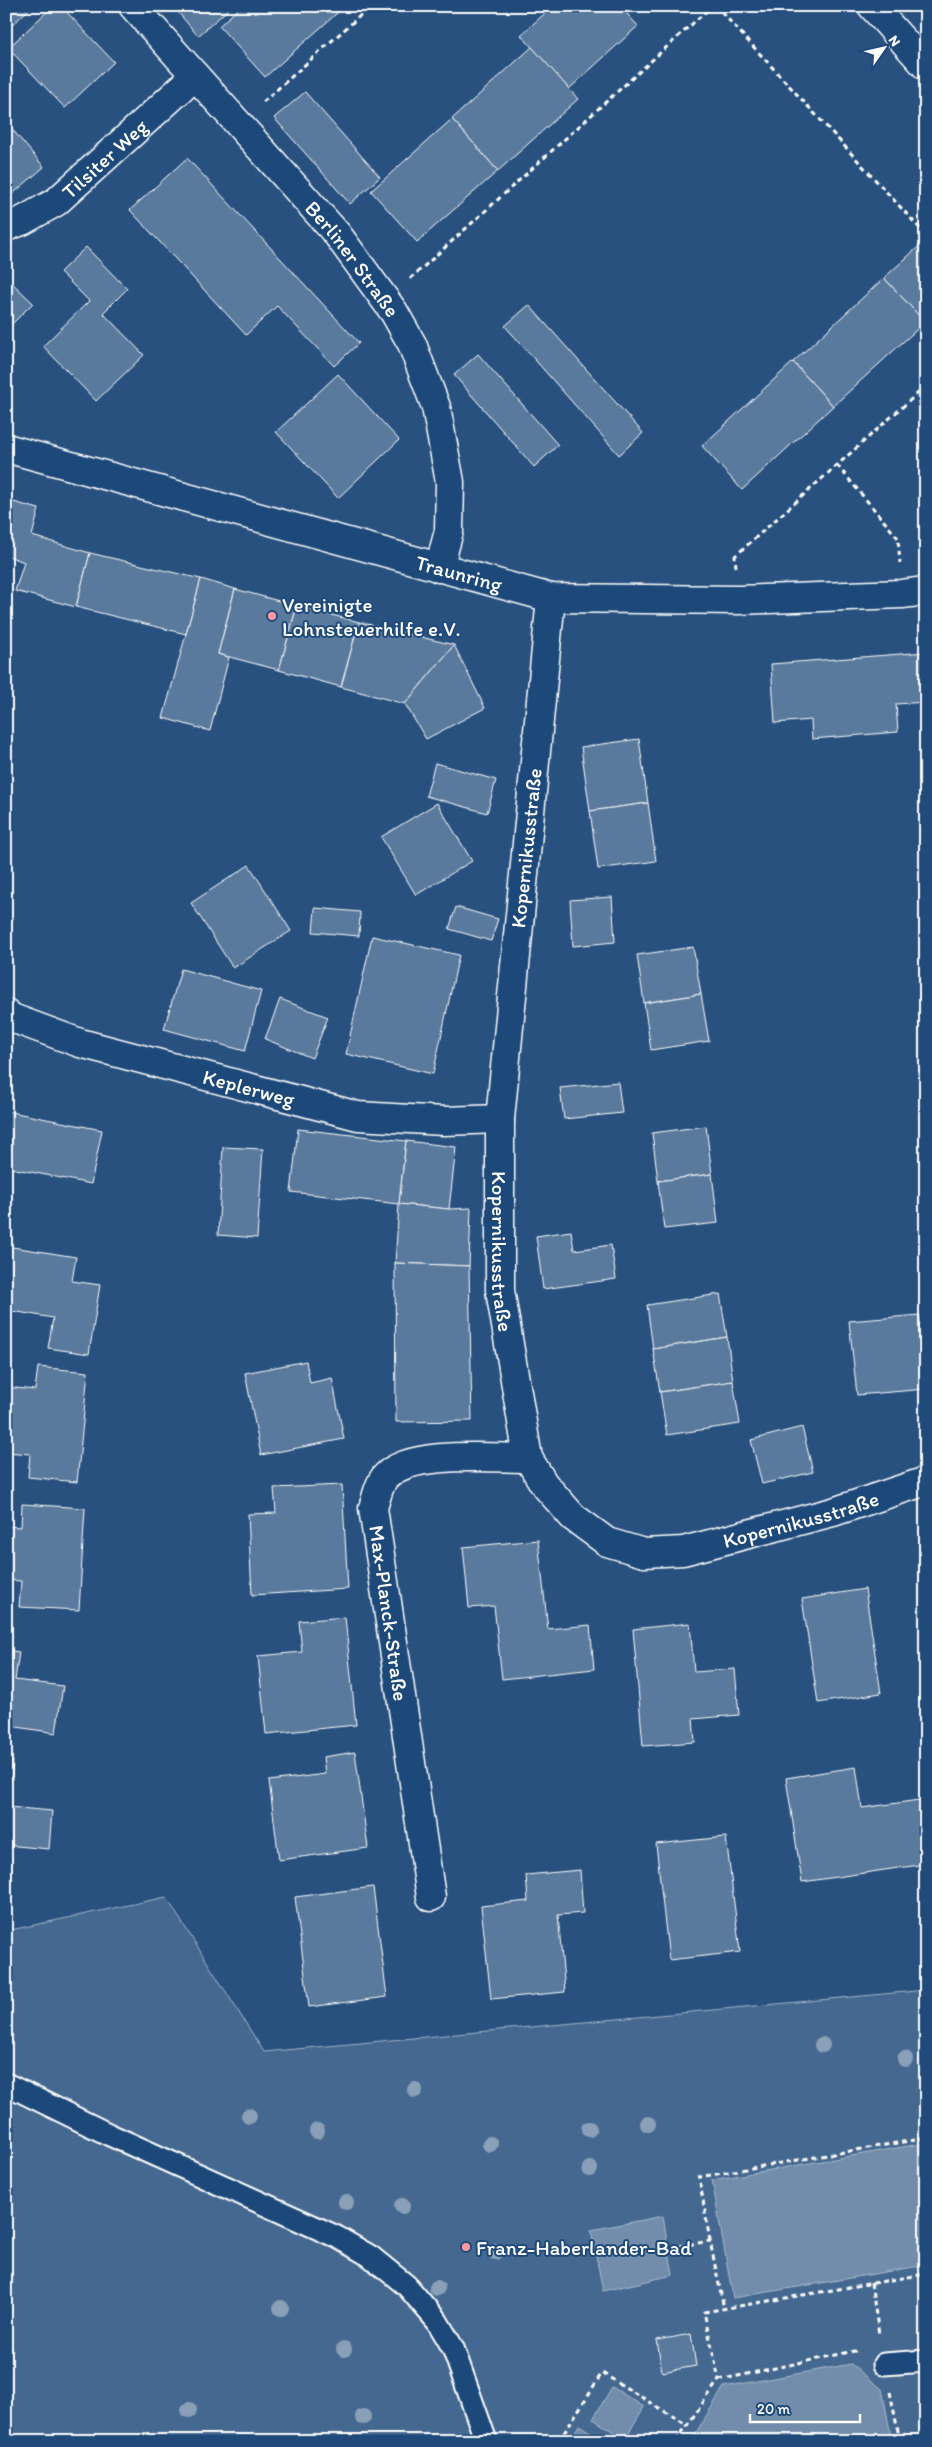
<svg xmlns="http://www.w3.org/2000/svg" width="932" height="2447" font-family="Itim,sans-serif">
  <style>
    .green { fill: #446890; stroke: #a2b4c8 }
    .water { fill: #718dab; stroke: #aabbcd }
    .building { fill: #5a7a9d; stroke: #fff }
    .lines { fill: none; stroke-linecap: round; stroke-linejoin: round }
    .service-casing { stroke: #fff; stroke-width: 25 }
    .minor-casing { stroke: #fff; stroke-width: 31 }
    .tertiary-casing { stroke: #fff; stroke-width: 31 }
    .path { stroke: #fff; stroke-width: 3; stroke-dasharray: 5 4; stroke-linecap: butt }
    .service { stroke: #1f4a7a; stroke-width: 21 }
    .minor { stroke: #1f4a7a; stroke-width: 28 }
    .tertiary { stroke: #1f4a7a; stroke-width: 28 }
    .tree { fill: #8aa0b9 }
    .poi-dot { fill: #ff9aa2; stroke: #1f4a7a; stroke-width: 2 }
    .labels { text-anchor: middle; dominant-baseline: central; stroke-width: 4; stroke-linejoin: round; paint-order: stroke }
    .street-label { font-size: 21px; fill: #fff; stroke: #1f4a7a }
    .poi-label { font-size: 21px; fill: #fff; stroke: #1f4a7a; text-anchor: start }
  </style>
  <rect width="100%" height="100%" fill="#28517f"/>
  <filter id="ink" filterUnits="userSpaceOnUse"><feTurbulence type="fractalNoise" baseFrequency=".02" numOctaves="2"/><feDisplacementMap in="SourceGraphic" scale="10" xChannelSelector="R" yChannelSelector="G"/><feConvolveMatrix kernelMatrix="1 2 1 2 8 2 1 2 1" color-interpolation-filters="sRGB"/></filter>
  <g filter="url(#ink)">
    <!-- green -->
    <polygon class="green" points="166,1897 264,2052 926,1990 926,2441 6,2441 6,1931"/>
    <!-- water -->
    <g class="water">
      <polygon points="926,2143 926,2265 733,2298 712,2180"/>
      <polygon points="663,2216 673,2275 603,2291 591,2230"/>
      <polygon points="851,2364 882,2389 892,2441 691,2441 724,2387"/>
      <polygon points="612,2387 644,2407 625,2439 593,2419"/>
      <polygon points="579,2425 605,2441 570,2441"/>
    </g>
    <!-- building -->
    <g class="building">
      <polygon points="6,6 32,6 10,27 6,23"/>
      <polygon points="53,6 61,6 114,62 65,108 8,48"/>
      <polygon points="173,6 232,6 198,36"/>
      <polygon points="241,6 345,6 265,77 219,26"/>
      <polygon points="553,6 620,6 638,26 569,89 521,35"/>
      <polygon points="532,47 578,99 498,171 452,119"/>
      <polygon points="305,92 380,177 350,204 274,118"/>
      <polygon points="452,119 498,171 417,242 371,191"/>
      <polygon points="6,122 44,167 9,197 6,193"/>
      <polygon points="187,158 359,343 334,366 277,306 246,335 130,210"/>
      <polygon points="926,240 926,321 925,322 884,278"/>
      <polygon points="86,247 127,289 103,313 144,355 96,401 43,346 89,301 60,272"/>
      <polygon points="6,277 33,303 6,330"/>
      <polygon points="884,278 925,322 833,406 793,362"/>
      <polygon points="529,305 643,433 619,455 505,326"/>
      <polygon points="478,354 558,445 534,467 454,375"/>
      <polygon points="793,362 833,406 742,490 702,446"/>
      <polygon points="338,374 399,440 338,498 276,432"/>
      <polygon points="6,500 39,509 32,536 90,553 76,607 15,591 24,562 6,555"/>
      <polygon points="90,553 201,579 186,634 76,607"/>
      <polygon points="201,579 235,589 218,654 229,657 210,731 163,718"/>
      <polygon points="235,589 297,606 279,670 218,654"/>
      <polygon points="297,606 359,622 341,687 279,670"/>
      <polygon points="359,622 454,645 405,704 341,687"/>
      <polygon points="454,645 485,708 426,739 405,704"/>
      <polygon points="926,652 926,702 896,704 898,732 812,739 811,720 775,723 771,664"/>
      <polygon points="639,739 648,803 590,811 581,747"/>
      <polygon points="435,763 496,780 487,813 426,796"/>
      <polygon points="437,803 472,861 416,895 381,837"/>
      <polygon points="648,803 656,861 598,869 590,811"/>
      <polygon points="249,865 291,931 233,968 191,903"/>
      <polygon points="612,897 615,942 573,946 570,900"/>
      <polygon points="456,907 498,919 491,941 449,929"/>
      <polygon points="315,908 360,912 359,936 313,932"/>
      <polygon points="372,936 459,955 433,1074 346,1054"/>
      <polygon points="693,947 701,994 644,1003 637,955"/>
      <polygon points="181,969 261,991 245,1051 164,1029"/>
      <polygon points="701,994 709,1041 651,1050 644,1003"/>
      <polygon points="280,999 328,1017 312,1058 265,1039"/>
      <polygon points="618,1082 622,1113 564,1119 560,1088"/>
      <polygon points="6,1111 102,1130 91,1184 6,1167"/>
      <polygon points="706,1126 712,1174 658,1181 652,1133"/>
      <polygon points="298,1129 406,1141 399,1204 291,1192"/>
      <polygon points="406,1141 456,1147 449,1209 399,1204"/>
      <polygon points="223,1147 263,1149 257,1238 218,1235"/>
      <polygon points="712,1174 718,1223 664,1229 658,1181"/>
      <polygon points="399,1204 449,1209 471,1208 469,1266 395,1263"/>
      <polygon points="571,1231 574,1250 611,1245 616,1279 543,1289 536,1236"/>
      <polygon points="6,1246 76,1257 72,1281 100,1285 89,1354 48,1348 53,1318 6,1310"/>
      <polygon points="395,1263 469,1266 472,1421 396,1422"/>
      <polygon points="720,1294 727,1337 653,1349 647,1305"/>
      <polygon points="920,1315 926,1389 857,1395 849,1321"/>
      <polygon points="727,1337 733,1381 660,1392 653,1349"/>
      <polygon points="306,1361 310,1383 332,1378 344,1439 261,1455 245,1373"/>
      <polygon points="38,1367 88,1372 77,1482 28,1477 30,1454 6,1452 6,1387 35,1390"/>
      <polygon points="733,1381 740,1424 667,1435 660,1392"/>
      <polygon points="802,1427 813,1472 762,1484 751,1440"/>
      <polygon points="342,1485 348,1589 252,1595 248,1514 276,1513 274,1488"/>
      <polygon points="22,1504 85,1508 79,1610 19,1607 21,1581 6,1580 6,1526 21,1527"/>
      <polygon points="538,1540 548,1629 590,1625 594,1669 502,1679 494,1606 469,1608 463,1547"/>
      <polygon points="865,1589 881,1693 818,1703 802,1599"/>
      <polygon points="345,1617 356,1725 266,1734 258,1656 302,1652 299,1621"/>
      <polygon points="690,1623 694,1672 735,1669 739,1715 693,1719 695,1742 643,1746 633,1629"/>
      <polygon points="6,1650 19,1652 15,1680 63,1686 56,1733 10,1726 13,1703 6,1702"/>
      <polygon points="355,1752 368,1848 279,1860 269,1781 325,1774 323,1757"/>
      <polygon points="6,1761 13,1761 8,1807 52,1811 49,1849 6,1845"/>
      <polygon points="856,1767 862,1808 919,1800 926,1845 926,1864 802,1882 786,1778"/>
      <polygon points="726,1837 740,1952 669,1960 656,1844"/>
      <polygon points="580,1870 583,1913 558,1915 565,1992 491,1999 481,1906 528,1901 526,1875"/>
      <polygon points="373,1887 387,1997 309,2007 295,1897"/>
      <polygon points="691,2334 696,2366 662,2372 657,2340"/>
    </g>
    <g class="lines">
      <defs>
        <g id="service">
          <polyline points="6,2084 110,2135 337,2237 370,2256 407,2286 437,2321 453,2348 486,2441"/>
          <polyline points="884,2364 926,2361"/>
        </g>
        <g id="minor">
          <path id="s1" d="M133,6l204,228 57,78 18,32 24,63 14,75 -1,49 -10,37"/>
          <polyline points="872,6 926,66"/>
          <path id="s2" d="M6,227l16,-6 34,-19 139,-126"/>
          <path id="s3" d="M551,598l-51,521v171l28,168 16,26 29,33 34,25 37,11 39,-2 150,-39 93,-31"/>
          <path id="s4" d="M6,1013l6,5 68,25 278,73 86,5 56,-2"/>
          <path d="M431,1897l-58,-389c3,-9 6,-25 13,-32 25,-26 106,-18 142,-18"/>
        </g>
        <g id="tertiary">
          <path id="s5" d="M6,448l545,150 188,2 163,-6 24,-3"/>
        </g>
      </defs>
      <!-- service casing -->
      <use href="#service" class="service-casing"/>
      <!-- minor casing -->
      <use href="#minor" class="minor-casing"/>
      <!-- tertiary casing -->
      <use href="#tertiary" class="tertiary-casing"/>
      <!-- path -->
      <g class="path">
        <polyline points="716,6 926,235"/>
        <polyline points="263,102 371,6"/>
        <polyline points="410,279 712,6"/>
        <polyline points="837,465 898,538 900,563"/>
        <polyline points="736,567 735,556 926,386"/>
        <polyline points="710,2241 699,2177 926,2138"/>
        <polyline points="680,2246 710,2241 724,2309"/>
        <polyline points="871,2283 879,2334"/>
        <polyline points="719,2380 859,2350"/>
        <polyline points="890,2392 900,2441"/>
        <polyline points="559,2441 602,2373 687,2425"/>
        <polyline points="676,2441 719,2380 704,2312 926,2274"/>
      </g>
      <!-- service -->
      <use href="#service" class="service"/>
      <!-- minor -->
      <use href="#minor" class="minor"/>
      <!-- tertiary -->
      <use href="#tertiary" class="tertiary"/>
    </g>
    <!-- trees -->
    <g class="tree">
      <circle cx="822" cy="2045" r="8"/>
      <circle cx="905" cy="2059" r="8"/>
      <circle cx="415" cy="2090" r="8"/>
      <circle cx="249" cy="2116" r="8"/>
      <circle cx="648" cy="2124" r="8"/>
      <circle cx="589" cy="2129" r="8"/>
      <circle cx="317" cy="2131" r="8"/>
      <circle cx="490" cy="2144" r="8"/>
      <circle cx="590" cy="2169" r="8"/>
      <circle cx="346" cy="2202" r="8"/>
      <circle cx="402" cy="2206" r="8"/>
      <circle cx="495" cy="2252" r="8"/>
      <circle cx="437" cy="2288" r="8"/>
      <circle cx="281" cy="2308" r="8"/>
      <circle cx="344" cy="2349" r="8"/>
      <circle cx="189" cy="2410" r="8"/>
      <circle cx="363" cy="2417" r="8"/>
    </g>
  </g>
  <!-- markers -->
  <g class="poi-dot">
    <circle cx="272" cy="616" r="5"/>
    <circle cx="466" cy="2247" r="5"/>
  </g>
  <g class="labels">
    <!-- street labels -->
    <g class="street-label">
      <text stroke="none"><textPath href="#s2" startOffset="121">Tilsiter Weg</textPath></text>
      <text stroke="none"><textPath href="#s1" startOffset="335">Berliner Straße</textPath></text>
      <text stroke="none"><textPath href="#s5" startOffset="470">Traunring</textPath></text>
      <text transform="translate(526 848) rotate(-84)">Kopernikusstraße</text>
      <text stroke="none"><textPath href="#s4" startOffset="255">Keplerweg</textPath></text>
      <text stroke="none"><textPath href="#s3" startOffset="656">Kopernikusstraße</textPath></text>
      <text stroke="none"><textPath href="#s3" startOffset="1181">Kopernikusstraße</textPath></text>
      <text transform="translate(389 1613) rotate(82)">Max-Planck-Straße</text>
    </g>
    <!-- poi labels -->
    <g class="poi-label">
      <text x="282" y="604">Vereinigte<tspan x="282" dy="24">Lohnsteuerhilfe e.V.</tspan></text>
      <text x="476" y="2247">Franz-Haberlander-Bad</text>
    </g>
  </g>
  <!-- margin -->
  <rect width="932" height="2447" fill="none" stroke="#1f4a7a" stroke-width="25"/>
  <rect x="12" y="12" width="907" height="2422" fill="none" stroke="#fff" stroke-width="2" filter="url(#ink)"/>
  <!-- north arrow -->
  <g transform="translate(884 48) rotate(56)" stroke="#1f4a7a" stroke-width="4" paint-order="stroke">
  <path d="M0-4L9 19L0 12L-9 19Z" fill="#ffffff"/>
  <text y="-8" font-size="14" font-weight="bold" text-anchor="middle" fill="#ffffff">N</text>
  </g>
  <!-- scale -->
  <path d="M750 2414v8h110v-8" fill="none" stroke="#ffffff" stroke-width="2.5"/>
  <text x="757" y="2414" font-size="15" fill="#ffffff" stroke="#1f4a7a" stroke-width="4" paint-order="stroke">20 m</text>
</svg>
